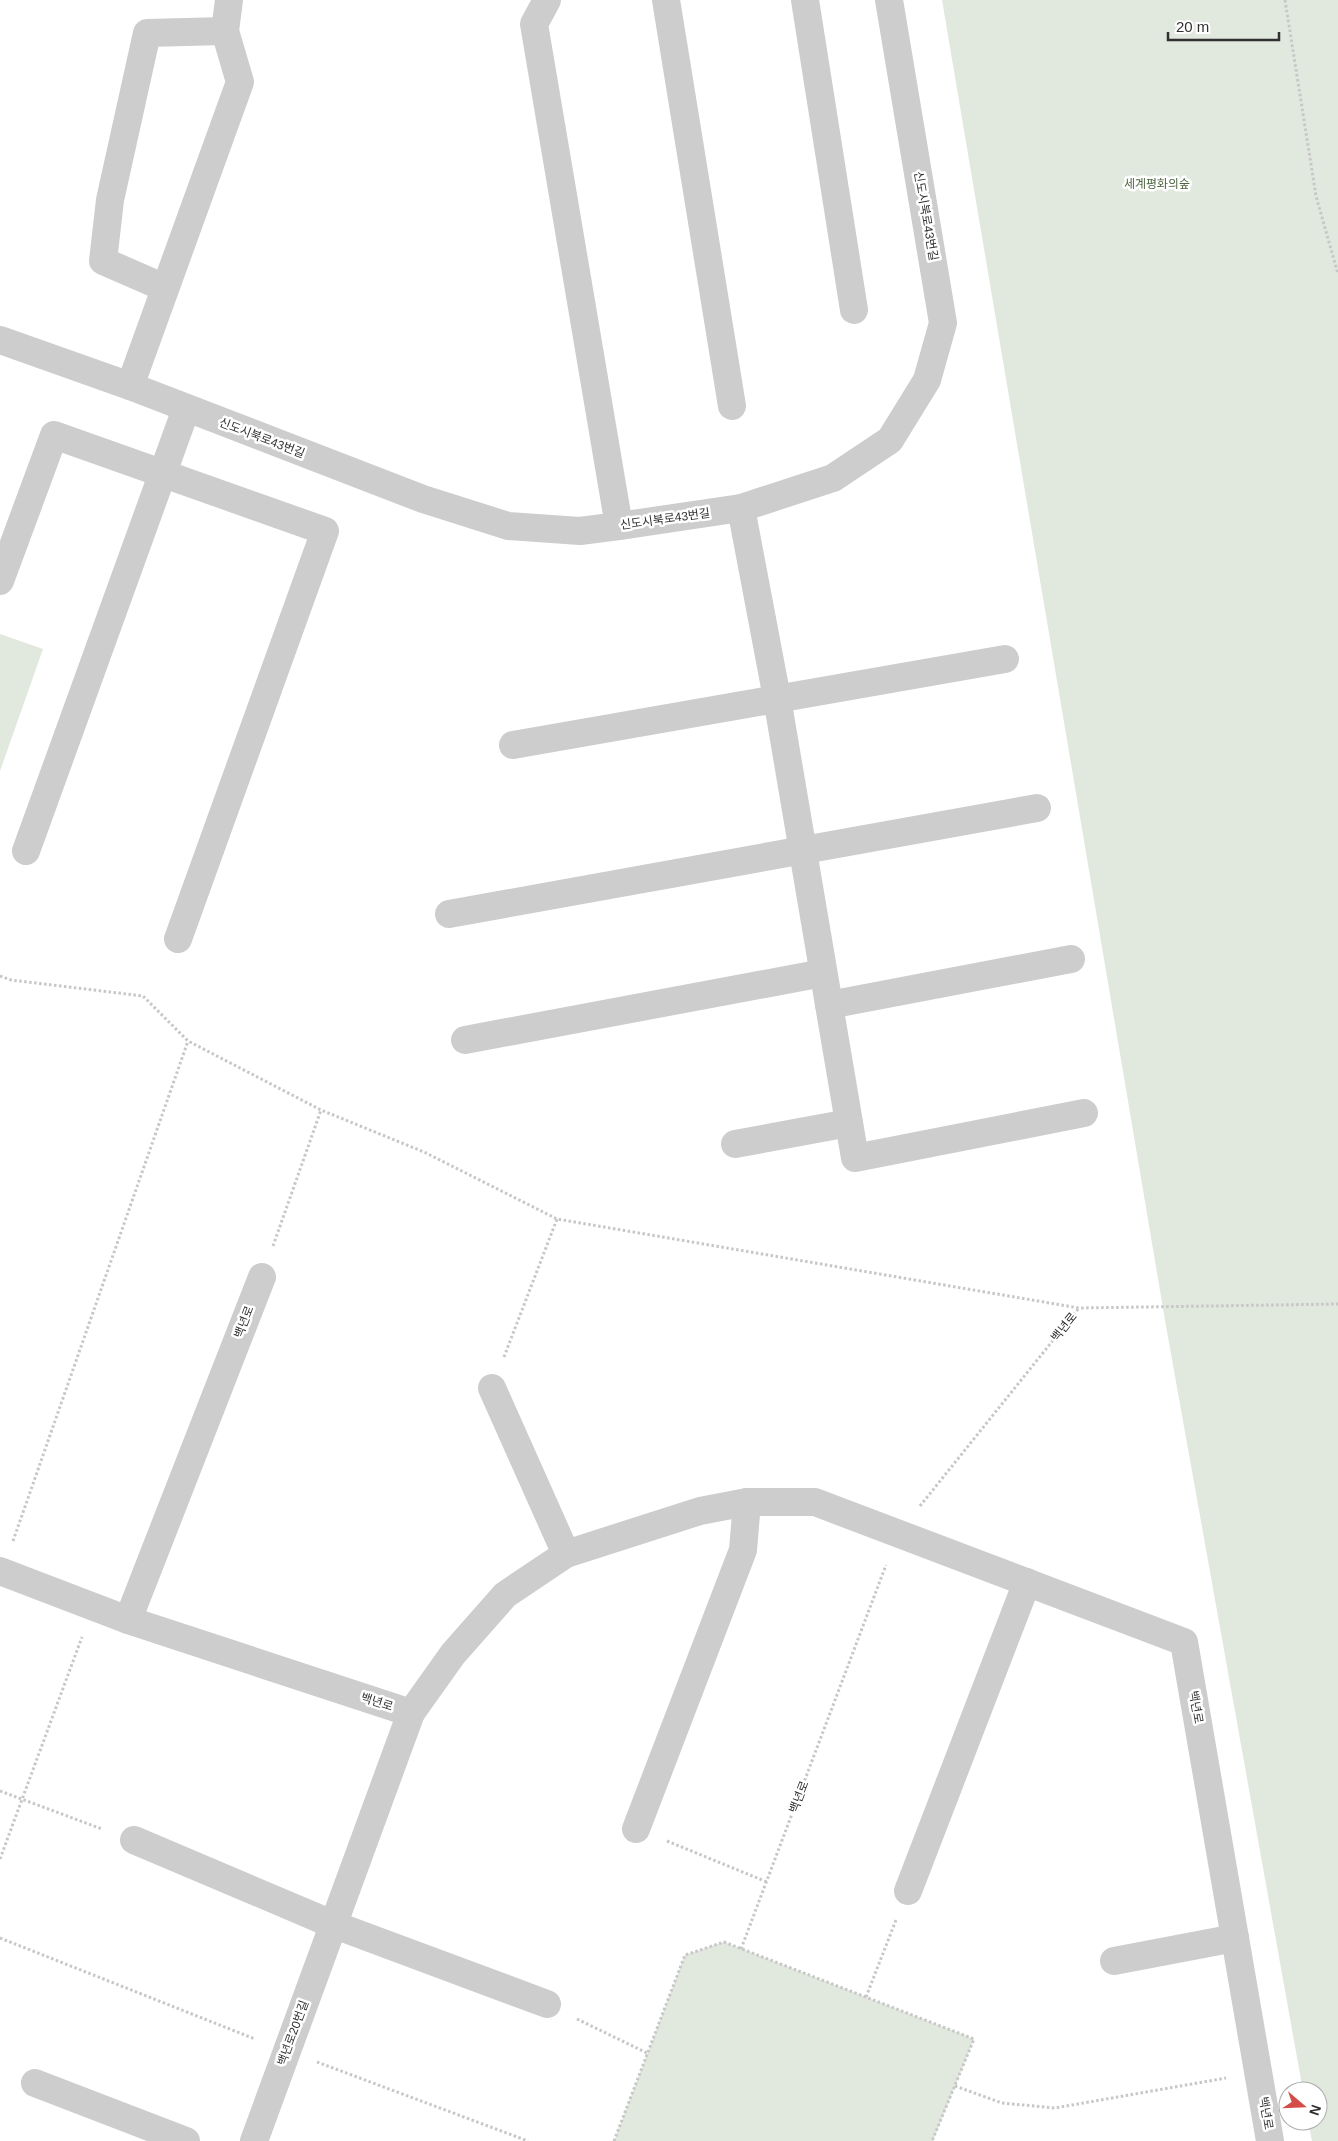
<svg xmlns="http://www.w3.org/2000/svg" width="1338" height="2141" font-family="Arial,'Noto Sans KR',sans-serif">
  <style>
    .green { fill: #e1e8dd }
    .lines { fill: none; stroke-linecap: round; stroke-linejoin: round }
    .path { stroke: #c7c7c7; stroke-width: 3; stroke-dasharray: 2.5 2.5; stroke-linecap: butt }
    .minor { stroke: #cdcdcd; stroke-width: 28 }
    .labels { text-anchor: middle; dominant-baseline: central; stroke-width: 5; stroke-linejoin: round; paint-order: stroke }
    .park-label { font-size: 12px; fill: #4f6742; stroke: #fff }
    .street-label { font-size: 12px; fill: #303030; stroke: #fff }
  </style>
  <rect width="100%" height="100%" fill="#fff"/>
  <!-- green -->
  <g class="green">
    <polygon points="942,0 1338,0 1338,2141 1312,2141 1308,2121 1318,2121 1318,2091 1303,2091 1166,1326"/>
    <polygon points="0,634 43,649 0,771"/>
    <polygon points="724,1942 974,2039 933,2141 614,2141 685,1955"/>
  </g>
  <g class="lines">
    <!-- path -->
    <g class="path">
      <polyline points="1285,0 1316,196 1338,274"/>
      <polyline points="0,976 11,980 143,996 188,1041 321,1110 424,1152 557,1219 1079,1308 1338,1304"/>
      <polyline points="273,1246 321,1110"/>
      <polyline points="504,1357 557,1219"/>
      <polyline points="920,1506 1079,1308"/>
      <polyline points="13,1541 188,1041"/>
      <polyline points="0,1791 102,1829"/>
      <polyline points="667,1841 767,1882"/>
      <polyline points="0,1859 82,1637"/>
      <polyline points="0,1938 255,2039"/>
      <polyline points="741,1949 886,1565"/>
      <polyline points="866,1997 896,1920"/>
      <polyline points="577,2019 647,2053"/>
      <polyline points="317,2062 528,2141"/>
      <polyline points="955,2086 1002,2103 1055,2108 1226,2078"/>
      <polyline points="614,2141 685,1955 724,1942 974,2039 932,2141"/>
    </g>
    <!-- minor -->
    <g class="minor">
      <polyline points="547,0 534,24 619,526"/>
      <polyline points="666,0 732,406"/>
      <polyline points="805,0 854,310"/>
      <polyline points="165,288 103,261 110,200 147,33 225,31"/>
      <polyline points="0,340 130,386 423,499 508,526 580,531 619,526 741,508 833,478 890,440 927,380 943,323 889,0"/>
      <polyline points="130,386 240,82 225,31 229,0"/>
      <polyline points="741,508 777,698 855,1158 1084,1113"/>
      <polyline points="0,581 54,435 325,531 178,939"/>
      <polyline points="513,745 1005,659"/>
      <polyline points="26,851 186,409"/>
      <polyline points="449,914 1037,808"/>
      <polyline points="829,1005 1071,959"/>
      <polyline points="465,1040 823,973"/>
      <polyline points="735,1144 849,1123"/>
      <polyline points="492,1388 566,1554"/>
      <polyline points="0,1571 128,1620 411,1713 453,1654 505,1595 566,1554 700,1511 747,1502 815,1502 1184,1642 1270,2141"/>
      <polyline points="128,1620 262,1277"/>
      <polyline points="636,1829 743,1550 747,1502"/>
      <polyline points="134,1840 332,1924 547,2004"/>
      <polyline points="908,1891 1027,1582"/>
      <polyline points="1114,1961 1235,1938"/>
      <polyline points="35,2083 186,2141"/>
      <polyline points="254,2141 411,1713"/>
    </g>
  </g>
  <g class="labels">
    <!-- park labels -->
    <g class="park-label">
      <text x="1157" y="184">세계평화의숲</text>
    </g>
    <!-- street labels -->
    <g class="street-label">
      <text transform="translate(926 216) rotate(80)">신도시북로43번길</text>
      <text transform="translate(262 438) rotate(21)">신도시북로43번길</text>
      <text transform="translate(665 519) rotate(-8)">신도시북로43번길</text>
      <text transform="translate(244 1322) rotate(-69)">백년로</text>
      <text transform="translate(1064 1327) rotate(-51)">백년로</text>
      <text transform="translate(377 1702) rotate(18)">백년로</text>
      <text transform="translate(1196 1707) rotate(80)">백년로</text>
      <text transform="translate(799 1797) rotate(-69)">백년로</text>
      <text transform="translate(293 2033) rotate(-70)">백년로20번길</text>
      <text transform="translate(1266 2113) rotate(80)">백년로</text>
    </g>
  </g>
  <!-- north arrow -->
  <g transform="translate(1303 2106) rotate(109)"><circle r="24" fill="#ffffff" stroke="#acacac"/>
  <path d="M0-4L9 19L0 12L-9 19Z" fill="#d24e47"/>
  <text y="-8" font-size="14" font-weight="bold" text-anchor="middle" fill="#303030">N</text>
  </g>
  <!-- scale -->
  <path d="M1168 32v8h111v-8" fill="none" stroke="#303030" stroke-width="2.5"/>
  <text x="1176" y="32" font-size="15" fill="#303030" stroke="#ffffff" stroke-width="4" paint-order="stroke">20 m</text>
</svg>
